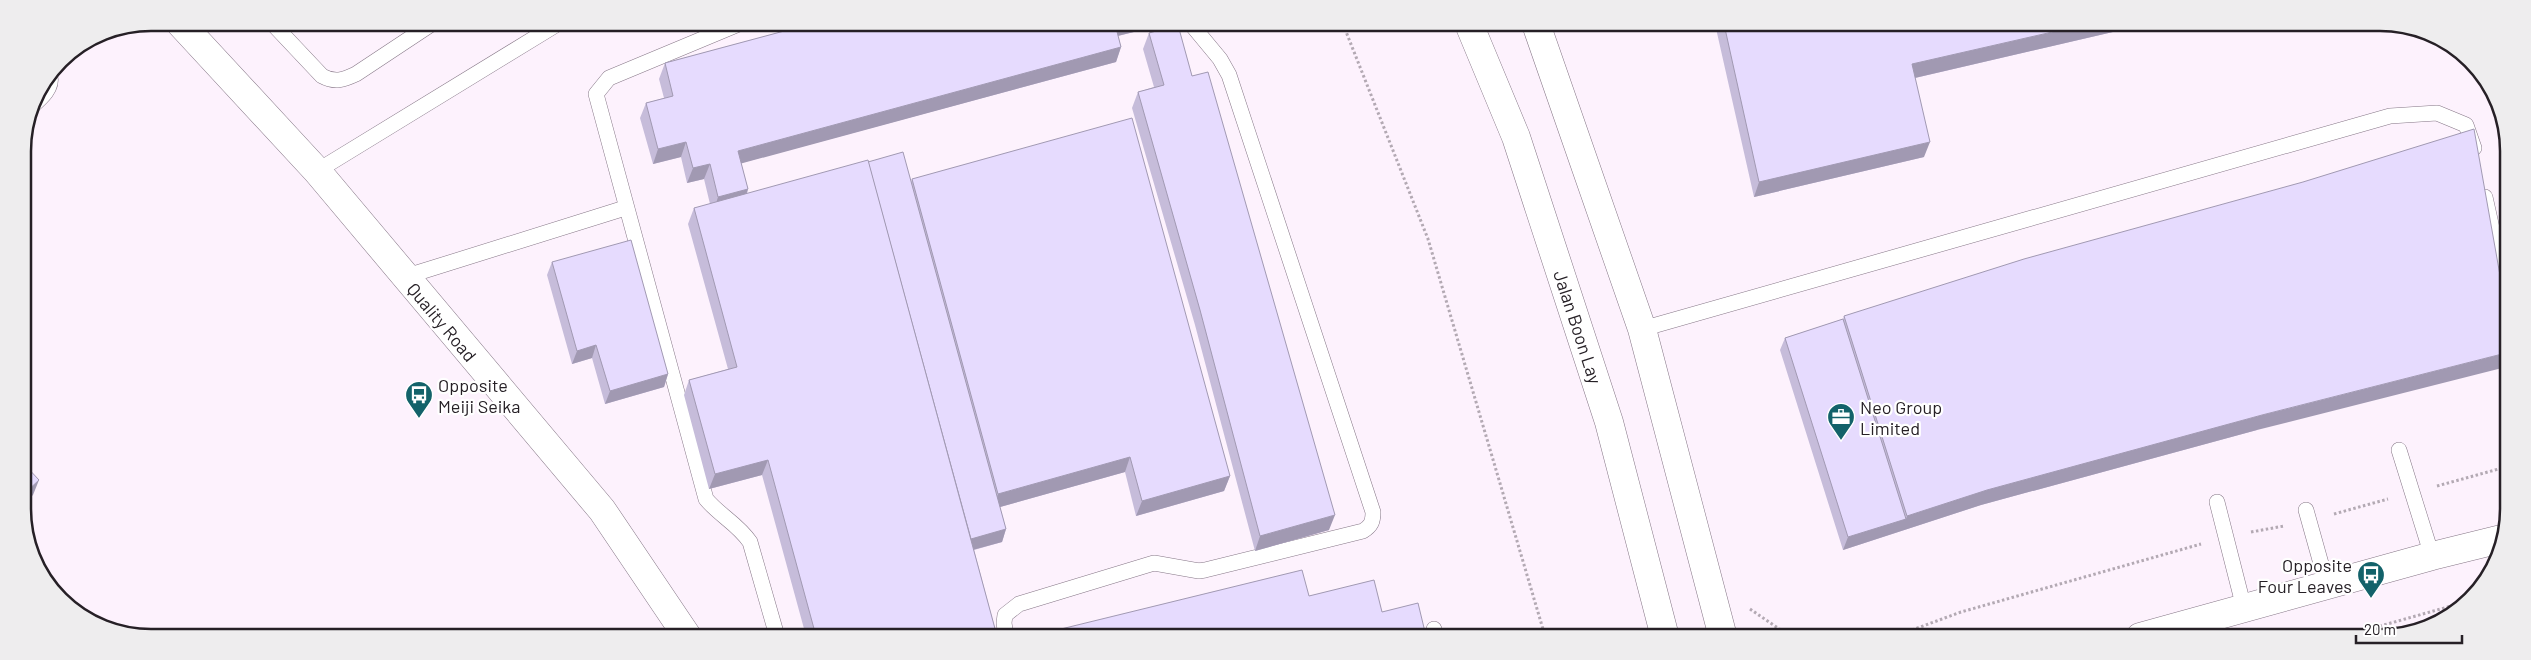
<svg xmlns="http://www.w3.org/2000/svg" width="2531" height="660" font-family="Barlow,sans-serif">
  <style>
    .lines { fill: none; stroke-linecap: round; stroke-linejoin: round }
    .lane-casing { stroke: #867787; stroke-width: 16 }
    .street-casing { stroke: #867787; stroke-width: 29 }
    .primary-casing { stroke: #867787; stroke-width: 29 }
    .path { stroke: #b3a9b3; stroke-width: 3; stroke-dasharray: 2.5 2.5; stroke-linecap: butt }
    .lane { stroke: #fff; stroke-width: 15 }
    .street { stroke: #fff; stroke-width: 28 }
    .primary { stroke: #fff; stroke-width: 28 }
    .wall { fill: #c6bcda }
    .shaded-wall { fill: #a199b2 }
    .building { fill: #e6dbfe; stroke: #a199b2 }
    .labels { text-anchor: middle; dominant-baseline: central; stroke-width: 4.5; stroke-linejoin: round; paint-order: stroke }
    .street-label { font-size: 18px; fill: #262026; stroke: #fff }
    .poi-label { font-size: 18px; fill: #262026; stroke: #fff; text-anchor: start }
    .rim { fill: none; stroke: #262026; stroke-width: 2.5 }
  </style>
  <rect width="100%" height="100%" fill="#fdf2fd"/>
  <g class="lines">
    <defs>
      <g id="lane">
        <path d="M272,23l50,53c13,7 21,4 34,-2l77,-51"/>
        <path d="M741,23l-132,55 -13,16 110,405c13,16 32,25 44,43l27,94"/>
        <path d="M31,107c9,-8 22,-18 19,-31"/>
        <polyline points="317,171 559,23"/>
        <polyline points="2485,197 2506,291"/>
        <polyline points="404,277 625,208"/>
        <polyline points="1642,329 2390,116 2437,113 2466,125 2474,148"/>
        <polyline points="2399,450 2432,556"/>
        <polyline points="2217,502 2244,608"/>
        <polyline points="2306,510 2327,585"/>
        <polyline points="1434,629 1436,636"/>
        <path d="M1006,636l-2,-13 1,-8 14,-11 135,-41 45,8 6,-1 158,-39c8,-5 10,-9 10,-19l-144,-437 -9,-16 -29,-35"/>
      </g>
      <g id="street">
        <polyline points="180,23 317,171 602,510 687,636"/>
        <polyline points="2140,637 2432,556 2505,538"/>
      </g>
      <g id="primary">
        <polyline points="1469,24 1516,137 1609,422 1665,637"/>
        <polyline points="1536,24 1642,329 1723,637"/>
      </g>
    </defs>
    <!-- lane casing -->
    <use href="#lane" class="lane-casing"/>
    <!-- street casing -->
    <use href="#street" class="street-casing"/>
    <!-- primary casing -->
    <use href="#primary" class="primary-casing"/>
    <!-- path -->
    <g class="path">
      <polyline points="1343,24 1428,239 1545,636"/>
      <polyline points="2437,486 2506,467"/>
      <polyline points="2334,514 2388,499"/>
      <polyline points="2251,532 2284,526"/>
      <polyline points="1750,609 1791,637"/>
      <polyline points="1893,637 1961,612 2201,544"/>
      <polyline points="2341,637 2469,601"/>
    </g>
    <!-- lane -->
    <use href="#lane" class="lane"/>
    <!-- street -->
    <use href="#street" class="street"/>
    <!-- primary -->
    <use href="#primary" class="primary"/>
  </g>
  <!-- wall -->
  <g class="wall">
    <polygon points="338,23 355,23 343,30"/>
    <polygon points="814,23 1144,24 1142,30 1118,36 1121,47 1116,62 741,163 748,189 747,194 868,162 911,182 912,179 1230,476 1224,491 1136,516 1125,472 1000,507 1006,529 1002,542 974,550 997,636 806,636 762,475 709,489 684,395 689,380 728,369 688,224 694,208 710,204 704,179 687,183 681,157 653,164 640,118 646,103 664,98 659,79 665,63"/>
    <polygon points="1715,24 2143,25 1915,78 1924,157 1754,197"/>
    <polygon points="1149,33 1192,76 1329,530 1255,551 1195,325 1132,108 1138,92 1154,87 1143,49"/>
    <polygon points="552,262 668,374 664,387 605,404 592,358 572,364 547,275"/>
    <polygon points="1844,316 2257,430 1981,505 1843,550 1780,350 1785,338 1843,319"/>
    <polygon points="1309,596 1382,612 1426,636 1059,636 1061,629"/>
  </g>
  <!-- shaded-wall -->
  <g class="shaded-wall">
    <polygon points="346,23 355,23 343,30"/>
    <polygon points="1115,24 1144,24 1142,30 1109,38"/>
    <polygon points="2083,25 2143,25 1906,80 1912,64"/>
    <polygon points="1121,47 1116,62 732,166 738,151"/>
    <polygon points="686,142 681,157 653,164 658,149"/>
    <polygon points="1930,142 1924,157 1754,197 1759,182"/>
    <polygon points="710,164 704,179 687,183 693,168"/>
    <polygon points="748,189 743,204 713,213 718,197"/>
    <polygon points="596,345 592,358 572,364 577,351"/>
    <polygon points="2506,353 2506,367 2257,430 1981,505 1843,550 1848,537 1906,519 1907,516 1987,490 2262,415"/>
    <polygon points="668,374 664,387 605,404 610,391"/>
    <polygon points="1130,457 1125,472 993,509 998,494"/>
    <polygon points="768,460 762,475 709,489 715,474"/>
    <polygon points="1230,476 1224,491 1136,516 1142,501"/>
    <polygon points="39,480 33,495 25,503 25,493"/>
    <polygon points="1335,515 1329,530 1255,551 1260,536"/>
    <polygon points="1006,529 1002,542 965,552 970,539"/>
  </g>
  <!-- building -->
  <g class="building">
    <polygon points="814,23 1115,24 1121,47 738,151 748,189 718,197 710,164 693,168 686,142 658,149 646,103 673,96 665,63"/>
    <polygon points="1724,24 2083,25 1912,64 1930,142 1759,182"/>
    <polygon points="1178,25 1192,76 1208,72 1335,515 1260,536 1200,310 1138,92 1164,85 1149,33"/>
    <polygon points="1132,118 1230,476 1142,501 1130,457 998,494 912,179"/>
    <polygon points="2474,129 2506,309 2506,353 2262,415 1987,490 1907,516 1844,316 2024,259 2303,182"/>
    <polygon points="903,152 1006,529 971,539 868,162"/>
    <polygon points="868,160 997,636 816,636 768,460 715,474 689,380 737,367 694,208"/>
    <polygon points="631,240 668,374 610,391 596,345 577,351 552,262"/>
    <polygon points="1843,319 1906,519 1848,537 1785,338"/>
    <polygon points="25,465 39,480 25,493"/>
    <polygon points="1302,570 1309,596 1374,580 1382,612 1418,603 1426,636 1063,636 1061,629"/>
  </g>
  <!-- icons -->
  <defs>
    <symbol id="bus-pin" viewBox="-11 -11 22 30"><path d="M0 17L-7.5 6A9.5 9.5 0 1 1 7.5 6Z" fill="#13626a" stroke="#fff"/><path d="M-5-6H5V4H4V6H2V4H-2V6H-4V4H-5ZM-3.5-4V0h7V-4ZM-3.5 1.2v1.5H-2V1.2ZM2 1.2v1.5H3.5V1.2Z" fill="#fff"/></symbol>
    <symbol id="office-pin" viewBox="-11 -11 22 30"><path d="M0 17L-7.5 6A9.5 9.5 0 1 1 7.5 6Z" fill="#13626a" stroke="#fff"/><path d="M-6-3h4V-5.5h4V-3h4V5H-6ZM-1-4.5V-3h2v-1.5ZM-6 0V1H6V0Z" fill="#fff"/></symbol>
  </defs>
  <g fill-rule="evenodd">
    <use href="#bus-pin" x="403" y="379" width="32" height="43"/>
    <use href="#office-pin" x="1825" y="401" width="32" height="43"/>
    <use href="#bus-pin" x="2355" y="559" width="32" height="43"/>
  </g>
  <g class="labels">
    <!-- street labels -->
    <g class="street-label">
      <text transform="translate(442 322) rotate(50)">Quality Road</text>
      <text transform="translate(1578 327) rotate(72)">Jalan Boon Lay</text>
    </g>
    <!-- poi labels -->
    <g class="poi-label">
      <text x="438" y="385">Opposite<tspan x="438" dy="21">Meiji Seika</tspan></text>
      <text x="1860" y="407">Neo Group<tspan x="1860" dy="21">Limited</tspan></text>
      <text x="2352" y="565" text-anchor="end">Opposite<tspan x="2352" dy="21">Four Leaves</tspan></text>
    </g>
  </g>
  <!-- crop -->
  <path d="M0 0H2531V660H0ZM151 31H2380A120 120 0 0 1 2500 151V509A120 120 0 0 1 2380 629H151A120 120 0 0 1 31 509V151A120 120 0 0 1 151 31Z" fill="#eeedee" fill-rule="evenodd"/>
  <path class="rim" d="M151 31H2380A120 120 0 0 1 2500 151V509A120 120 0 0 1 2380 629H151A120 120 0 0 1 31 509V151A120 120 0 0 1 151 31Z"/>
  <!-- scale -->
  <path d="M2356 635v8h106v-8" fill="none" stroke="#262026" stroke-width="2.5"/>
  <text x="2364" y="635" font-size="15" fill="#262026" stroke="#ffffff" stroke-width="4" paint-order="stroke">20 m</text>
</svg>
